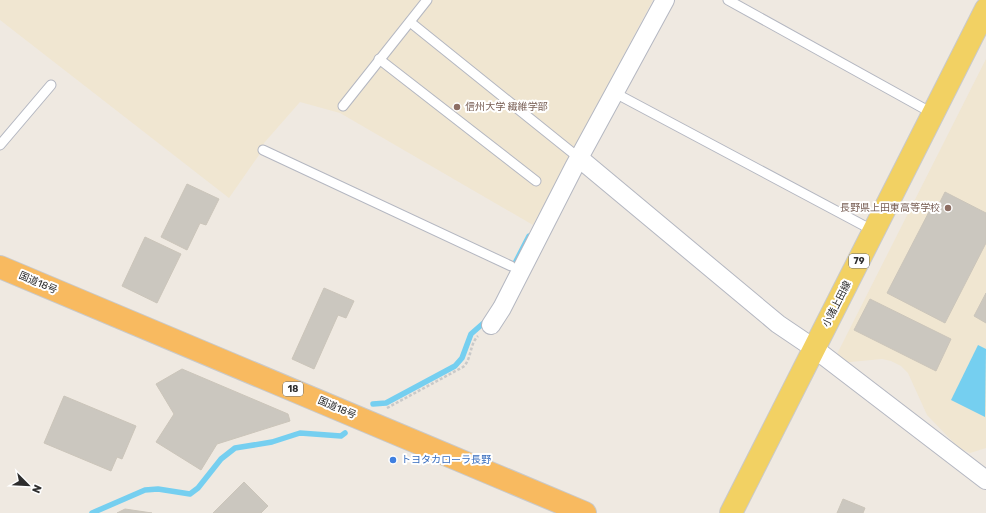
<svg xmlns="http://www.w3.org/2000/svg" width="986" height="513" font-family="Rubik,'Noto Sans JP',sans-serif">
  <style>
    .education { fill: #f0e6d1 }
    .water { fill: #75cff0 }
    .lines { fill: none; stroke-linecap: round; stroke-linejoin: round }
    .stream { stroke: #75cff0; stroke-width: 5.5 }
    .building { fill: #cbc7bf; stroke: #cbc5ba }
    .service-casing { stroke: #b4b7c1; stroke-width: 11 }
    .minor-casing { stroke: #b4b7c1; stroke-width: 20 }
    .primary-casing { stroke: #c9c9c9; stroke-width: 24 }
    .trunk-casing { stroke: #c9c9c9; stroke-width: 24 }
    .path { stroke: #c9c9c9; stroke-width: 2.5; stroke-dasharray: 3 2; stroke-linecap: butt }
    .service { stroke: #fff; stroke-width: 9 }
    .minor { stroke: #fff; stroke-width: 18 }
    .primary { stroke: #f2d163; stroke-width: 22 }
    .trunk { stroke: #f8ba60; stroke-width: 22 }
    .education-dot { fill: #8d6e63; stroke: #fff; stroke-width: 1.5 }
    .shop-dot { fill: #3f7fe0; stroke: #fff; stroke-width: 1.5 }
    .labels { text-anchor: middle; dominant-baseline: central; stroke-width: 4; stroke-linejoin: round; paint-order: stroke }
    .shield { fill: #fff; stroke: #6d6d6d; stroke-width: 1 }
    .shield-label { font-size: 9px; font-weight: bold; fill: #2e2e2e }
    .education-label { font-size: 10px; fill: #785e54; stroke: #fff; text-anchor: start }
    .street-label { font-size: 10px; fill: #2e2e2e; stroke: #fff }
    .shop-label { font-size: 10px; fill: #366cbe; stroke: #fff; text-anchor: start }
  </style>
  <rect width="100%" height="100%" fill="#efe9e1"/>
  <!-- education -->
  <g class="education">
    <polygon points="0,0 653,0 533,225 340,113 300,102 264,143 259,155 229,198 0,20"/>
    <polygon points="986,59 986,448 970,453 959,448 927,415 908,373 901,366 891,361 882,359 840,363 835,358"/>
  </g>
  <!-- water -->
  <polygon class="water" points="978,345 986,349 985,417 951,400"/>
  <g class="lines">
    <!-- stream -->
    <g class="stream">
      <polyline points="512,269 529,236"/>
      <polyline points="373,404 386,403 455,366 462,358 471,334 487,320"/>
      <polyline points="92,513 145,490 158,489 190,494 198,488 221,459 235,448 272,442 300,433 341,436 345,433"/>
    </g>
  </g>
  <!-- building -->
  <g class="building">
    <polygon points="187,184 219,199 206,225 200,223 187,250 161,237"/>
    <polygon points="945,192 986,213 986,243 945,323 887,293 932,206 937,208"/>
    <polygon points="145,237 181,254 157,303 122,286"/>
    <polygon points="324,288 354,301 346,318 338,315 314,369 292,359"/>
    <polygon points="986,293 986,323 974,316"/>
    <polygon points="870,299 951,339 936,371 854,330"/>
    <polygon points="182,369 288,414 290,421 217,444 201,470 156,442 174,414 156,384"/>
    <polygon points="64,396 136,426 122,459 117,457 111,471 44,443"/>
    <polygon points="244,482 268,506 261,513 213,513"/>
    <polygon points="843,499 865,508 863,513 837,513"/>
    <polygon points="125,509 152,513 117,513"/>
  </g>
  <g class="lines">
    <defs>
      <g id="service">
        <polyline points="728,0 932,113"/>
        <polyline points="410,22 579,158"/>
        <polyline points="379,59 536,181"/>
        <polyline points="615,93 874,231"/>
        <polyline points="343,106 427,0"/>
        <polyline points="0,145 51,85"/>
        <polyline points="263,150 511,266"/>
      </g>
      <g id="minor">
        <polyline points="579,158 778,324 815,349 986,480"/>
        <polyline points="491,325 502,308 574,167 665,0"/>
      </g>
      <polyline id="primary" points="731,513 986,9"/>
      <polyline id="trunk" points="0,267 585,513"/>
    </defs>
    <!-- service casing -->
    <use href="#service" class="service-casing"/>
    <!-- minor casing -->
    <use href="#minor" class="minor-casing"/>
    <!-- primary casing -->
    <use href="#primary" class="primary-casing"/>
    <!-- trunk casing -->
    <use href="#trunk" class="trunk-casing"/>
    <!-- path -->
    <path class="path" d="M387,408l76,-41c9,-8 6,-22 15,-31"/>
    <!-- service -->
    <use href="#service" class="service"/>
    <!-- minor -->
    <use href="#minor" class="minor"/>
    <!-- primary -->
    <use href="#primary" class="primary"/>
    <!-- trunk -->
    <use href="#trunk" class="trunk"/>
  </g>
  <!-- markers -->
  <g class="education-dot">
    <circle cx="457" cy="107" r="4"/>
    <circle cx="948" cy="208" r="4"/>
  </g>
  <circle class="shop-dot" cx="393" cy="460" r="4"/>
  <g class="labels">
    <!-- shield labels -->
    <g class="shield">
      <rect x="849" y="254" width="20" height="14" rx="3"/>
      <rect x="283" y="382" width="20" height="14" rx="3"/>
    </g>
    <g class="shield-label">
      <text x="859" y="261">79</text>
      <text x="293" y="389">18</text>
    </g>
    <!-- education labels -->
    <g class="education-label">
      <text x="465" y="107">信州大学 繊維学部</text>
      <text x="940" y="208" text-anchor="end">長野県上田東高等学校</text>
    </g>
    <!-- street labels -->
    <g class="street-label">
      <text transform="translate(38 283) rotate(23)">国道18号</text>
      <text transform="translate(837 304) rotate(-63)">小諸上田線</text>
      <text transform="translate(337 408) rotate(23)">国道18号</text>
    </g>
    <!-- shop labels -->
    <g class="shop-label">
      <text x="401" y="460">トヨタカローラ長野</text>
    </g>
  </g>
  <!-- north arrow -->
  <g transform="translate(28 485) rotate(114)" stroke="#ffffff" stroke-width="3" paint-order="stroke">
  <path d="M0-3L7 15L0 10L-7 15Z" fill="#2e2e2e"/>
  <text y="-6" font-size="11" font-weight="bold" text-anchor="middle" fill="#2e2e2e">N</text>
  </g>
</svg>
